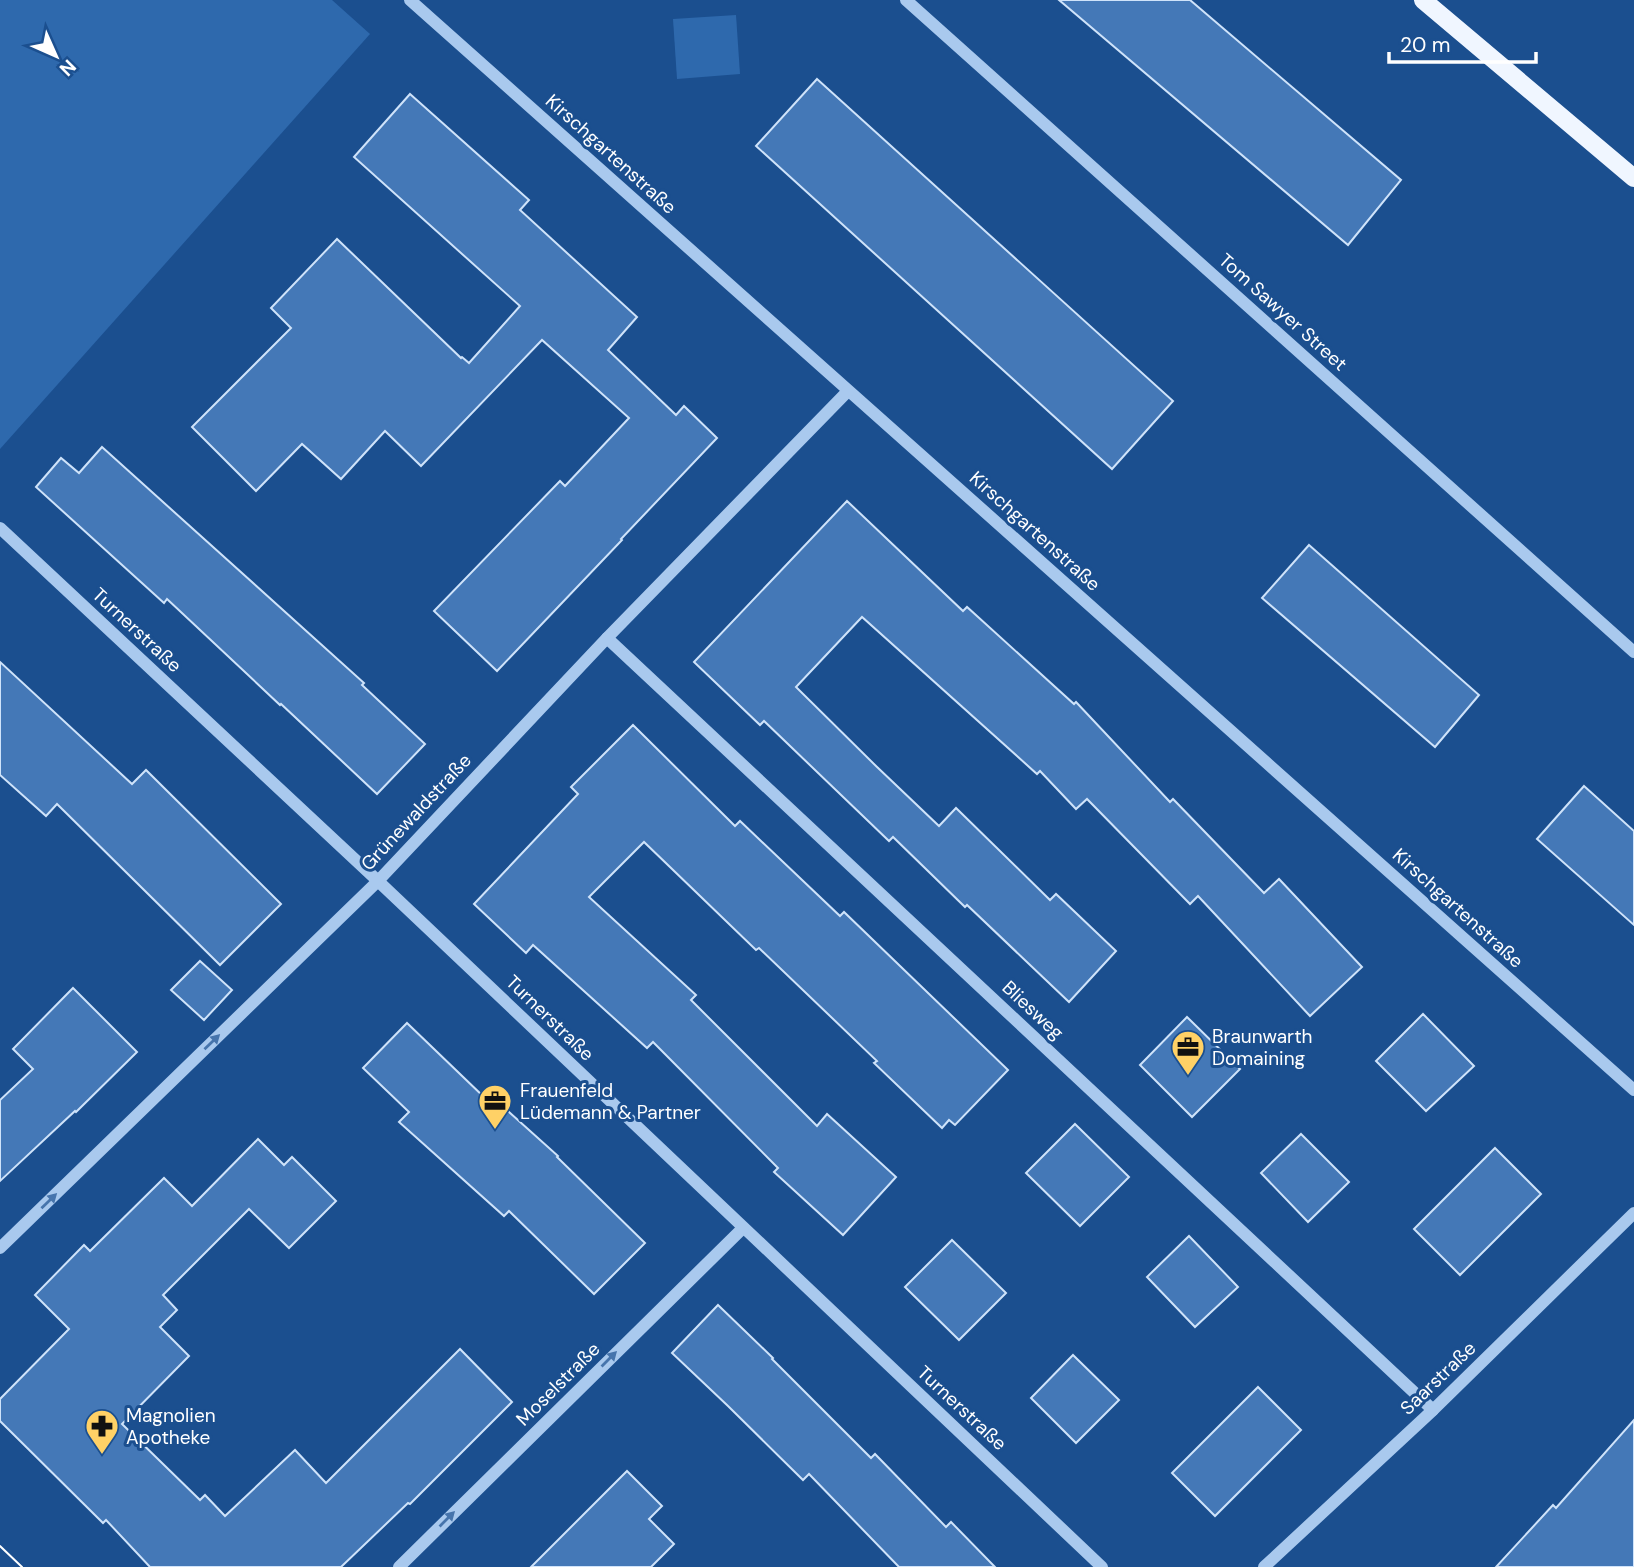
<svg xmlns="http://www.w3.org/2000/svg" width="1634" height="1567" font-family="'DM Sans',sans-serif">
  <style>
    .green { fill: #2e69ad }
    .building { fill: #4478b7; stroke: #cfe3fa; stroke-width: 2 }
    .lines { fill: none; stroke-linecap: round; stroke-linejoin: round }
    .minor { stroke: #a9c9ee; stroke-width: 12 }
    .major { stroke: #f0f6ff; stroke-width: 18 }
    .tram { stroke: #fff; stroke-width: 2 }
    .oneway { fill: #4674ac }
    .labels { text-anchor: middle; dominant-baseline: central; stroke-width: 6; stroke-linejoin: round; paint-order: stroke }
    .street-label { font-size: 19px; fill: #fff; stroke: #1b4f8f }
    .poi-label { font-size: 19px; fill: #fff; stroke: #1b4f8f; text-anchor: start }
  </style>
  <rect width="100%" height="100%" fill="#1b4f8f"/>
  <!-- green -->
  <g class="green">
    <polygon points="0,0 332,0 370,34 0,449"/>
    <polygon points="736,15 740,74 677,79 673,19"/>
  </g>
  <!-- building -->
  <g class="building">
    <polygon points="1059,0 1190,0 1401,180 1348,245"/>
    <polygon points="817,79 1173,401 1112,469 756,146"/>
    <polygon points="410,94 529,200 520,210 637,317 608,350 676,415 684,406 717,438 621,539 622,540 497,671 434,611 560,481 565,486 629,418 542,340 421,466 385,431 341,479 302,444 256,491 192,427 291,328 271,308 337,239 461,358 462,357 469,363 520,306 354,157"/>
    <polygon points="102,447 364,683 362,685 425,744 377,794 281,704 280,705 167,599 164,603 36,487 61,458 79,473"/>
    <polygon points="847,501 963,611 967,607 1074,704 1076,702 1170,802 1173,799 1264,893 1279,879 1362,967 1310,1016 1198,896 1190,904 1087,799 1076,809 1040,771 1037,774 862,617 796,687 876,766 939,826 956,808 1050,900 1056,894 1116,951 1069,1002 967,905 965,907 893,837 889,841 764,721 760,725 694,662"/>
    <polygon points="1309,545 1479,695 1435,747 1262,598"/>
    <polygon points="0,662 132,784 146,770 281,904 220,965 57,804 46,816 0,775"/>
    <polygon points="633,725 735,826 740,821 840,916 844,912 1008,1070 955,1125 949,1120 942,1128 874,1063 877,1061 759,948 756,950 644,842 589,897 696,995 691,1000 817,1126 827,1114 896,1177 843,1235 774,1172 778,1168 653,1042 647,1048 533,945 526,953 474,904 578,794 571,787"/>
    <polygon points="1584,786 1634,831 1634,925 1537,839"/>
    <polygon points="200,961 232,990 204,1020 171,990"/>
    <polygon points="73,988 137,1052 76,1112 75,1111 0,1181 0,1100 33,1069 13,1049"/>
    <polygon points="1423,1014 1474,1066 1426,1111 1376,1061"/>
    <polygon points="1187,1017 1240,1069 1192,1117 1140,1065"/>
    <polygon points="407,1023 485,1098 489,1094 558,1156 557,1157 645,1243 594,1294 509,1211 504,1216 399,1122 409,1112 363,1068"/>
    <polygon points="1075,1124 1129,1177 1080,1226 1026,1173"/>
    <polygon points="1301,1134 1349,1182 1308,1222 1261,1173"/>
    <polygon points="258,1139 284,1165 292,1157 336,1201 289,1248 249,1209 163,1295 177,1310 160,1327 189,1356 122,1424 200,1500 205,1495 225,1516 295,1450 326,1483 460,1349 512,1402 410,1504 408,1503 341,1567 150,1567 106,1520 103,1523 0,1421 0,1399 69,1329 35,1295 84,1245 90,1251 164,1178 192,1206"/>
    <polygon points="1495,1148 1541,1194 1460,1275 1414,1229"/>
    <polygon points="1189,1236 1238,1287 1195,1327 1147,1277"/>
    <polygon points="952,1240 1006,1293 959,1340 905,1287"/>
    <polygon points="718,1305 773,1358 772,1359 871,1458 875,1454 946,1527 951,1522 995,1567 899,1567 809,1474 803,1480 728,1406 672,1353"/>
    <polygon points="1073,1355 1119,1400 1076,1443 1031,1398"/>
    <polygon points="1258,1387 1301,1430 1215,1516 1172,1473"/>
    <polygon points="1634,1420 1634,1567 1496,1567 1553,1505 1556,1508"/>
    <polygon points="627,1471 662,1506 649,1519 674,1544 651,1567 531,1567"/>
  </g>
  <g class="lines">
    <!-- minor -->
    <g class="minor">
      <polyline points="410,0 1634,1090"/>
      <polyline points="906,0 1634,652"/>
      <polyline points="0,528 378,881 1102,1567"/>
      <polyline points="607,638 1433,1410"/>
      <polyline points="0,1248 378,881 607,638 848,391"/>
      <polyline points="399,1567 743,1228"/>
      <polyline points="1264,1567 1433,1410 1634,1213"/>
    </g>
    <!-- major -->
    <polyline class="major" points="1423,0 1634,178"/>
    <!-- tram -->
    <polyline class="tram" points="0,1546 22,1567"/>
  </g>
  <!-- one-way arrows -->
  <defs><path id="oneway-solid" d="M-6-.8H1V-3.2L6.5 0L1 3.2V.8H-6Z" transform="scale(1.75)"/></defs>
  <g class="oneway">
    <use href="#oneway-solid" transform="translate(212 1042) rotate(-44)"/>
    <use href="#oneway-solid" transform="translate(49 1201) rotate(-44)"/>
    <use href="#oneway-solid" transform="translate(609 1359) rotate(-45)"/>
    <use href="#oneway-solid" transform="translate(447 1519) rotate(-45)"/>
  </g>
  <!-- icons -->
  <defs>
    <symbol id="office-pin" viewBox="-11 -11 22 30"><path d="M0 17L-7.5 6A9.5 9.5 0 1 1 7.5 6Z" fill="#ffd166" stroke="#1b4f8f"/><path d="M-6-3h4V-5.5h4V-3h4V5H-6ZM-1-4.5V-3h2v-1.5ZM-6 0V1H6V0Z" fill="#111"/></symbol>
    <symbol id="pharmacy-pin" viewBox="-11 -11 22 30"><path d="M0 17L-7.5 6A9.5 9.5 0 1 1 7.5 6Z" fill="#ffd166" stroke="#1b4f8f"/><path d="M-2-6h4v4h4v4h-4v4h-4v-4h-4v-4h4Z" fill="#111"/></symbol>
  </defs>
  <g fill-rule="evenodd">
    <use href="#office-pin" x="1169" y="1028" width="38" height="52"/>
    <use href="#office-pin" x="476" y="1082" width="38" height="52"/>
    <use href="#pharmacy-pin" x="83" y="1407" width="38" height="52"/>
  </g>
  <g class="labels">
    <!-- street labels -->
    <g class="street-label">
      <text transform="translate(611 154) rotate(42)">Kirschgartenstraße</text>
      <text transform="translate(1283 312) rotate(42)">Tom Sawyer Street</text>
      <text transform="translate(1035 531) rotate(42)">Kirschgartenstraße</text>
      <text transform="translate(137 630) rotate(43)">Turnerstraße</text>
      <text transform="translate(416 812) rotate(-47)">Grünewaldstraße</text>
      <text transform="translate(1458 908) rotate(42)">Kirschgartenstraße</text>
      <text transform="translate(1033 1010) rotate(43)">Bliesweg</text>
      <text transform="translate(550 1018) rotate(44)">Turnerstraße</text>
      <text transform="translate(1438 1378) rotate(-44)">Saarstraße</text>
      <text transform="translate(558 1384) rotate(-45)">Moselstraße</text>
      <text transform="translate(962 1408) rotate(43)">Turnerstraße</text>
    </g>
    <!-- poi labels -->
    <g class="poi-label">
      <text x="1212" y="1036">Braunwarth<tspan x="1212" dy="22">Domaining</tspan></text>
      <text x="520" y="1090">Frauenfeld<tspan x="520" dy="22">Lüdemann &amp; Partner</tspan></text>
      <text x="126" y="1415">Magnolien<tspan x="126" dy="22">Apotheke</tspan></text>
    </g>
  </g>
  <!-- north arrow -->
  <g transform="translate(56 56) rotate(135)" stroke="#1b4f8f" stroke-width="5" paint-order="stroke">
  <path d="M0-5L12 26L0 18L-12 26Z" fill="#ffffff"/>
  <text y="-10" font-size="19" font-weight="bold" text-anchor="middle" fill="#ffffff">N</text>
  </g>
  <!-- scale -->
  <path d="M1389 52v10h147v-10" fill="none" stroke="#ffffff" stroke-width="3.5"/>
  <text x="1400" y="52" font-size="21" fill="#ffffff" stroke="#1b4f8f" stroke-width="5" paint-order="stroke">20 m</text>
</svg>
